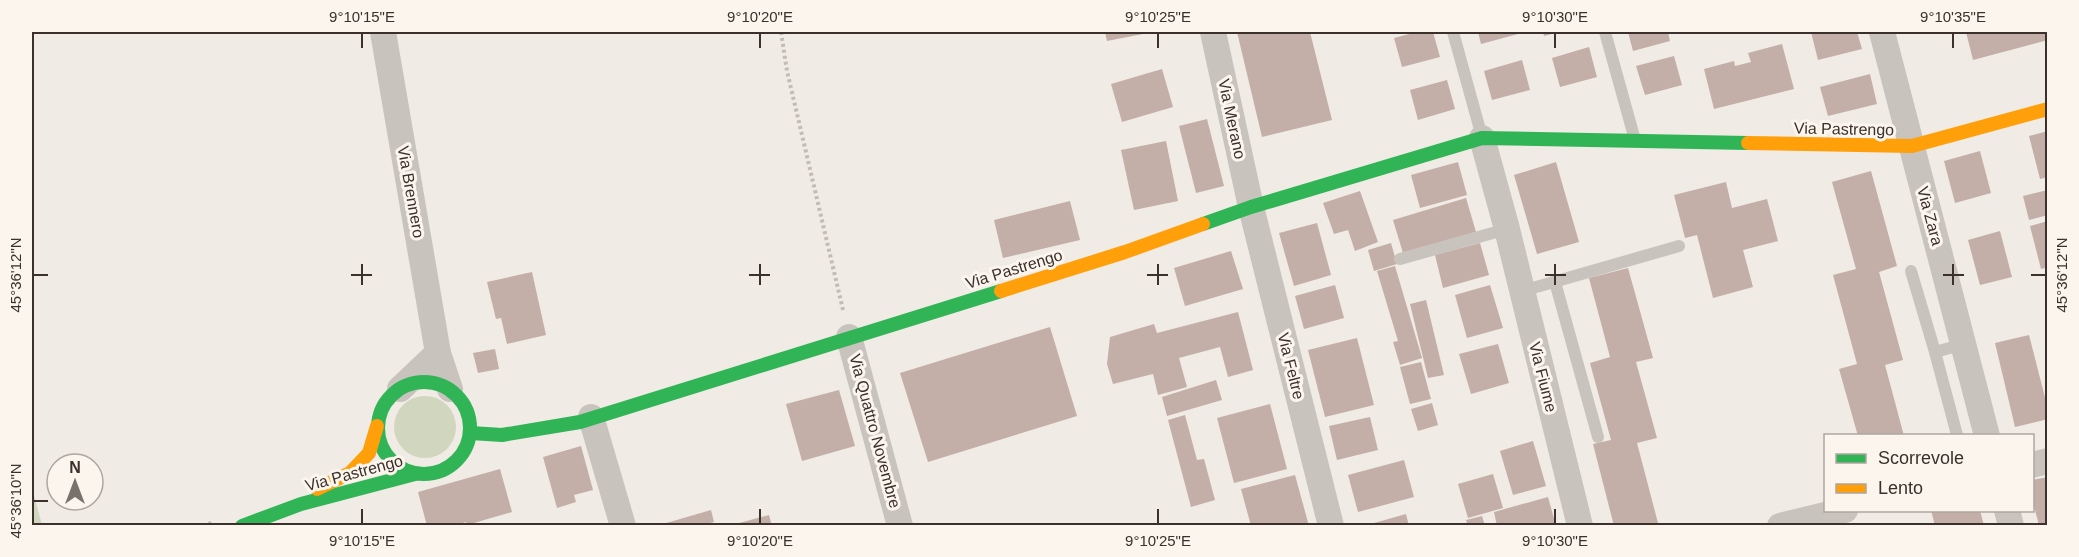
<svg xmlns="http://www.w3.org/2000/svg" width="2079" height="557" font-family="Arial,sans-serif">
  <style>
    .green { fill: #d1d6bf }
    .building { fill: #c3afa7 }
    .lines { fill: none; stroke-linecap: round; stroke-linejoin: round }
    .path { stroke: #c2bbb6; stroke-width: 4; stroke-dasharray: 3 3; stroke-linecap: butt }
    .lane { stroke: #c9c3be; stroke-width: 12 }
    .street { stroke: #c9c3be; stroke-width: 26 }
    .fast { stroke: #30b455; stroke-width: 14 }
    .slow { stroke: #ff9f0a; stroke-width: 14 }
    .ticks { fill: none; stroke: #3b302b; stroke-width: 2 }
    .labels { text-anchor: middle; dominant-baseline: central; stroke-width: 6; stroke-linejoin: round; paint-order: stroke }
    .street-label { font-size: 16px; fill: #3b302b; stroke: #fbf5ee }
    .neatline { fill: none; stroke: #3b302b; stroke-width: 2 }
    .ticks-label { font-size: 15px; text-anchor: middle; fill: #3b302b }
  </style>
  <rect width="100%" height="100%" fill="#f0ebe5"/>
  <!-- green -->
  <g class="green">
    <circle cx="425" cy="427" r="31"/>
    <polygon points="32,488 42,525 32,525"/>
  </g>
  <!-- building -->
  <g class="building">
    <polygon points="1105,32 1148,32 1148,33 1107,41"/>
    <polygon points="1237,32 1310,32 1332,120 1262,137"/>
    <polygon points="1417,32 1433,32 1440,57 1402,67 1394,38"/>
    <polygon points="1478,32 1518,32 1518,34 1481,44"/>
    <polygon points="1543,32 1559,32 1544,36"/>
    <polygon points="1628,32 1668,32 1670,41 1633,51"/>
    <polygon points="1811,32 1857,32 1862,49 1818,60"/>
    <polygon points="1966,32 2046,32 2048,40 1973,60"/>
    <polygon points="1782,44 1794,89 1714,109 1704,69 1734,61 1735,66 1751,62 1748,53"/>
    <polygon points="1589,47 1597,77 1560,87 1552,58"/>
    <polygon points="1674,56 1682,85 1645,95 1636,66"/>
    <polygon points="1522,60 1530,90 1492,100 1484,71"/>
    <polygon points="1162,69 1173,107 1122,122 1111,84"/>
    <polygon points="1870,74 1877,104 1828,116 1820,87"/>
    <polygon points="1447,80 1455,109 1418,120 1410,90"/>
    <polygon points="1207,119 1224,186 1196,193 1179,126"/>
    <polygon points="2048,131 2048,177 2040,179 2029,136"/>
    <polygon points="1166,141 1178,201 1134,210 1121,150"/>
    <polygon points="1980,151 1991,193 1955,203 1944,161"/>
    <polygon points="1458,162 1467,195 1420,208 1411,175"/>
    <polygon points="1556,162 1579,242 1537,254 1514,175"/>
    <polygon points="1871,171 1897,266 1879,272 1903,360 1885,365 1904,436 1858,436 1839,369 1857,364 1833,275 1856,269 1832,182"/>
    <polygon points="1726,182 1732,208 1767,199 1778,241 1743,250 1753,287 1713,298 1697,235 1685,238 1674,195"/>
    <polygon points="2048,190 2048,215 2029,220 2023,196"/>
    <polygon points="1360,191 1378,242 1355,251 1348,230 1334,234 1323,203"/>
    <polygon points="1466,198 1476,232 1403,253 1393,220"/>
    <polygon points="1070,201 1080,240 1003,258 994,220"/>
    <polygon points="2048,221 2048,267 2041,269 2030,226"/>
    <polygon points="1317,223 1331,275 1294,286 1279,233"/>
    <polygon points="2000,231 2012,277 1980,285 1968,240"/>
    <polygon points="1391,243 1397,264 1374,271 1368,250"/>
    <polygon points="1480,243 1489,275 1443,288 1435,255"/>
    <polygon points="1231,251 1243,289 1185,306 1174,268"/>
    <polygon points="1395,266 1422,358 1400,365 1393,342 1398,341 1377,271"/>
    <polygon points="1628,268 1653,358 1636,362 1657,438 1637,443 1658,523 1648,526 1614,526 1593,444 1611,440 1590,363 1610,357 1589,278"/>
    <polygon points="532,272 546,335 507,344 501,318 496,319 487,282"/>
    <polygon points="1335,285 1344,318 1304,329 1295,296"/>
    <polygon points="1490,285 1503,328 1467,338 1455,295"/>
    <polygon points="1426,300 1444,375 1428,378 1410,304"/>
    <polygon points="1238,312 1253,370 1228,377 1220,347 1179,358 1187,387 1158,395 1153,374 1113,384 1107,364 1110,337 1154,324 1157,333"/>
    <polygon points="1050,327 1077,416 928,462 900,373"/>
    <polygon points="2029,335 2048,409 2048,419 2015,427 1995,343"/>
    <polygon points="1357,338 1374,405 1325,417 1308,350"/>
    <polygon points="1498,344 1509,383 1471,394 1459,354"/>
    <polygon points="495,349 499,369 478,373 473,353"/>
    <polygon points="1421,362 1431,399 1410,404 1400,367"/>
    <polygon points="1216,380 1222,400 1167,416 1162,397"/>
    <polygon points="839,390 855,446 802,461 786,404"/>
    <polygon points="1432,403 1438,425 1418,431 1411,409"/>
    <polygon points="1270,404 1287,469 1234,483 1217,418"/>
    <polygon points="1185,415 1197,460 1204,459 1215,500 1191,507 1168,420"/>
    <polygon points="1370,417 1378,450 1337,460 1329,426"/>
    <polygon points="1533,441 1546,486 1513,495 1500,451"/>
    <polygon points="581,446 593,490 574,495 576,502 557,508 543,457"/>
    <polygon points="1404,460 1414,497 1358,512 1348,475"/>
    <polygon points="500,469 512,512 467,525 466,522 453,526 427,526 418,492"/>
    <polygon points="1493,474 1503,508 1468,518 1458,484"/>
    <polygon points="1295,475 1309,526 1251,526 1241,489"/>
    <polygon points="2048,477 2048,523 2039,525 2032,499 2032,480"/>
    <polygon points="1548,497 1556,526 1497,526 1494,512"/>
    <polygon points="711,510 714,522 699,526 656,526"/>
    <polygon points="1931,510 1980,510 1984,526 1935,526"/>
    <polygon points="1406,514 1409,526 1367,526 1367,525"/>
    <polygon points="769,515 772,526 732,526 732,525"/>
    <polygon points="1482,516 1485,526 1468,526 1466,520"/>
  </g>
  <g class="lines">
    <!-- path -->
    <g class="path">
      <polyline points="781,32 787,71 843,310"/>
      <polyline points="203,526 214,522"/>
    </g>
    <!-- lane -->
    <g class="lane">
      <polyline points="1453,32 1482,137"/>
      <polyline points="1605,32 1635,140"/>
      <polyline points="1400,259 1507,229"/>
      <polyline points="1911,271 1935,352 1964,344"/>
      <polyline points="1555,282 1598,437"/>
      <polyline points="1522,291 1679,246"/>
      <polyline points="1935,352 1957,435"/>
    </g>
    <!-- street -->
    <g class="street">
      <polyline points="383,32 438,353 450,389"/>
      <polyline points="1213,32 1251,207 1331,526"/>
      <polyline points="1882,32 1987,436"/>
      <polyline points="1482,138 1507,229 1580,526"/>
      <polyline points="849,337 900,526"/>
      <polyline points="400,389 438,353"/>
      <polyline points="591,417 623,526"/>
      <polyline points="2032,465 2048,461"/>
      <polyline points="2007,510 2011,526"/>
      <polyline points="1780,526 1845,510"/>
    </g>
    <!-- fast -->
    <g class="fast">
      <polyline points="1203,224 1251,207 1482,138 1748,143"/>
      <circle cx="424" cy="428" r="46"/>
      <polyline points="471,433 502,435 580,422 1001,291"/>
      <polyline points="242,526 301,504 415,474"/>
    </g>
    <!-- slow -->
    <g class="slow">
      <polyline points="1748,143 1912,146 2048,109"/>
      <polyline points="1001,291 1125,252 1203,224"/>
      <polyline points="317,489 350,473 369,453 377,426"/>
    </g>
  </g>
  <!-- ticks -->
  <path class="ticks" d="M362,33v15M760,33v15M1158,33v15M1555,33v15M1953,33v15M362,264v21M760,264v21M1158,264v21M1555,264v21M1953,264v21M33,275h15M351,275h21M749,275h21M1147,275h21M1545,275h21M1943,275h21M2031,275h15M33,501h15M362,509v15M760,509v15M1158,509v15M1555,509v15"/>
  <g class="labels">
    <!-- street labels -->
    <g class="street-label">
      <text transform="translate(1232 119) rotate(78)">Via Merano</text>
      <text transform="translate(1844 129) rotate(1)">Via Pastrengo</text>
      <text transform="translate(411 192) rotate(80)">Via Brennero</text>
      <text transform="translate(1930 216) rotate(75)">Via Zara</text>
      <text transform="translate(1014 269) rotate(-17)">Via Pastrengo</text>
      <text transform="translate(1291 366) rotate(76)">Via Feltre</text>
      <text transform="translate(1543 377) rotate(76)">Via Fiume</text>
      <text transform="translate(875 431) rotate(75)">Via Quattro Novembre</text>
      <text transform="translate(354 473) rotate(-15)">Via Pastrengo</text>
    </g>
  </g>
  <!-- border -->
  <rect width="2079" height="557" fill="none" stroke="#fbf5ee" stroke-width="66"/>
  <!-- legend -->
  <rect x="1824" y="434" width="210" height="78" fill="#fbf5ee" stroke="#aea6a0" stroke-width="1.5"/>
  <rect x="1836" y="454" width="30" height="9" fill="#30b455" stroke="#aea6a0" stroke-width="1.5"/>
  <text x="1878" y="464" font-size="18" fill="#3b302b">Scorrevole</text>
  <rect x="1836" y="484" width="30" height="9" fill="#ff9f0a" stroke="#aea6a0" stroke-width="1.5"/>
  <text x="1878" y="494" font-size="18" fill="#3b302b">Lento</text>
  <!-- north arrow -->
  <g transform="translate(75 482)"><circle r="28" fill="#fbf5ee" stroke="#aea6a0" stroke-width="1.5"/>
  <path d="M0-4.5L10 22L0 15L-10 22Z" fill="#7a716c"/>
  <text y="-9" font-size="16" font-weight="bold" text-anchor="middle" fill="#3b302b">N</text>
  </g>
  <rect x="33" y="33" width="2013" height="491" class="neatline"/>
  <g class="ticks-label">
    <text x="362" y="22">9°10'15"E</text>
    <text x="760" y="22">9°10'20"E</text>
    <text x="1158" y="22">9°10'25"E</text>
    <text x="1555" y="22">9°10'30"E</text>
    <text x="1953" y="22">9°10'35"E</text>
    <text transform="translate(16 275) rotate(-90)" y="5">45°36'12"N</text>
    <text transform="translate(2062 275) rotate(-90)" y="5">45°36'12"N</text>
    <text transform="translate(16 501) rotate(-90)" y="5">45°36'10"N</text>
    <text x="362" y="546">9°10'15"E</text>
    <text x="760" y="546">9°10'20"E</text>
    <text x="1158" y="546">9°10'25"E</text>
    <text x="1555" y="546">9°10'30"E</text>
  </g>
</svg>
